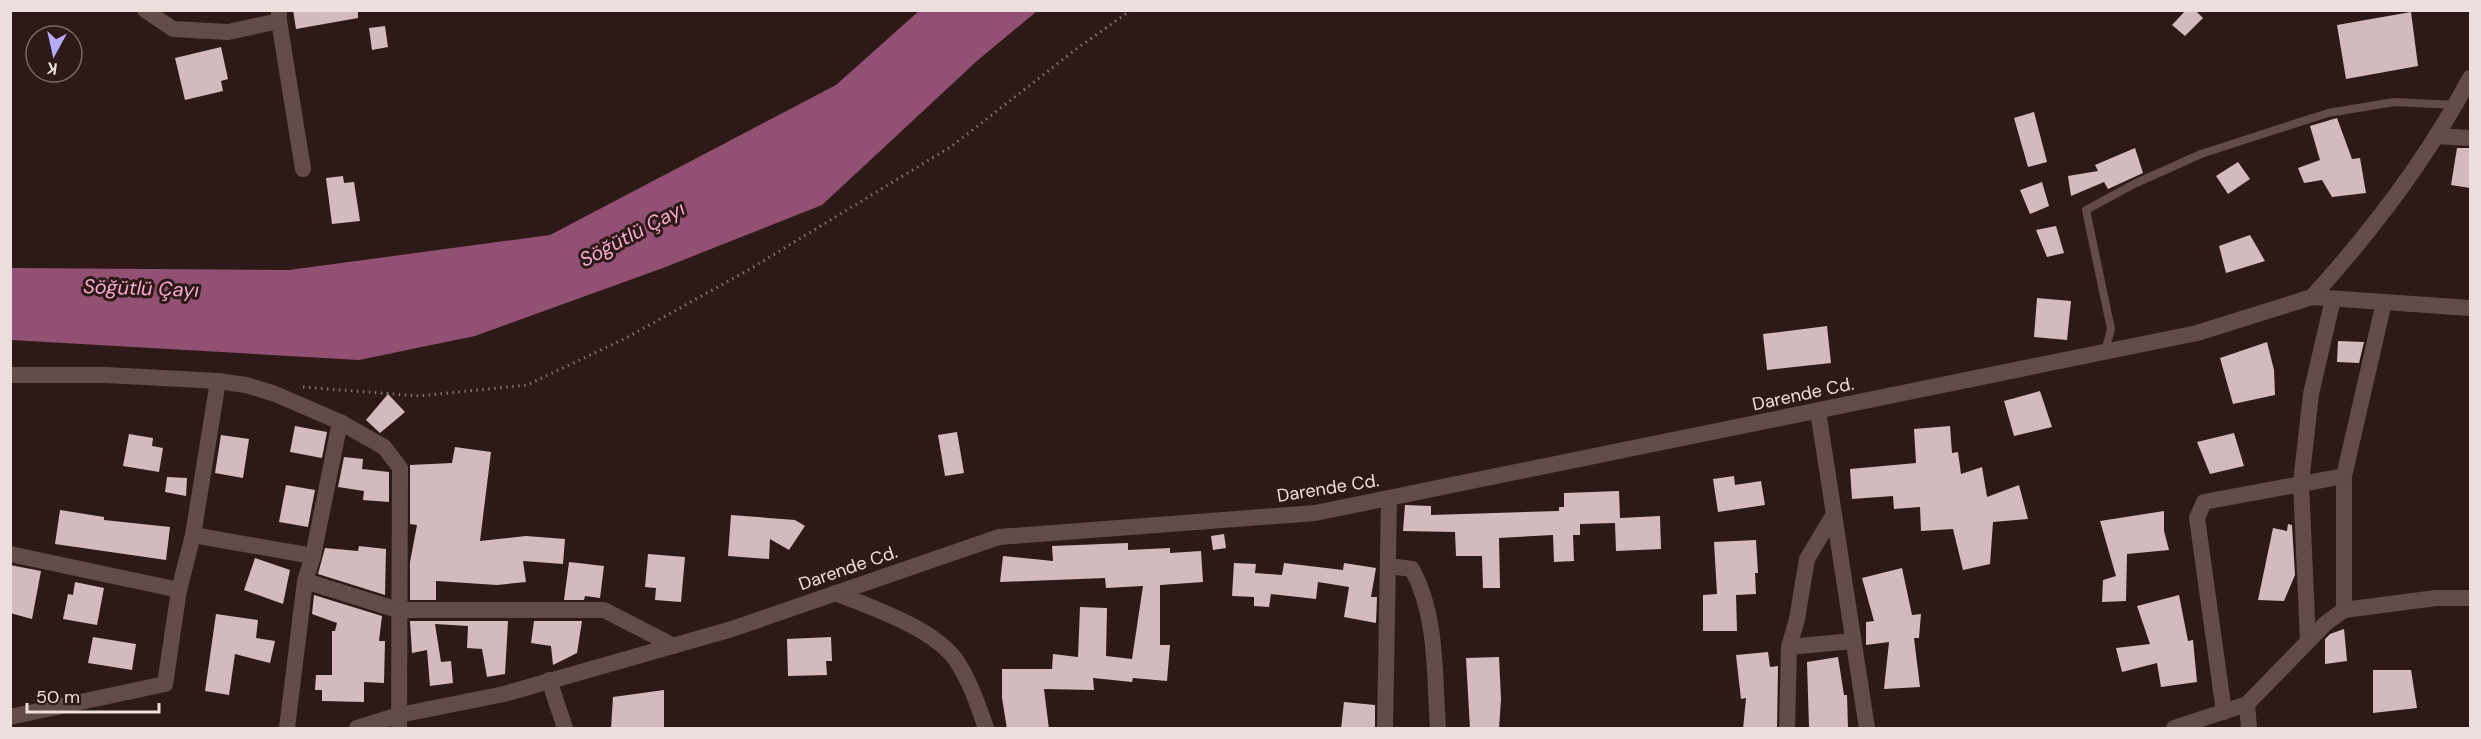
<svg xmlns="http://www.w3.org/2000/svg" width="2481" height="739" font-family="'DM Sans',sans-serif">
  <style>
    .water { fill: #925072 }
    .building { fill: #d4babd }
    .lines { fill: none; stroke-linecap: round; stroke-linejoin: round }
    .path { stroke: #82716f; stroke-width: 3; stroke-dasharray: 1.5 4.5; stroke-linecap: butt }
    .service { stroke: #624c49; stroke-width: 8 }
    .minor { stroke: #624c49; stroke-width: 16 }
    .tertiary { stroke: #624c49; stroke-width: 16 }
    .labels { text-anchor: middle; dominant-baseline: central; stroke-width: 6; stroke-linejoin: round; paint-order: stroke }
    .street-label { font-size: 18px; fill: #ecdedc; stroke: #2d1a18 }
    .water-label { font-size: 20px; font-style: italic; fill: #f8aad0; stroke: #2d1a18 }
  </style>
  <rect width="100%" height="100%" fill="#2d1a18"/>
  <!-- water -->
  <polygon class="water" points="920,10 1037,11 978,60 822,205 663,268 475,336 359,360 11,340 11,268 289,270 550,235 836,85"/>
  <!-- building -->
  <g class="building">
    <polygon points="293,10 358,10 358,18 296,29"/>
    <polygon points="2186,10 2195,10 2203,18 2185,36 2172,25"/>
    <polygon points="2411,12 2418,66 2346,79 2337,25"/>
    <polygon points="385,26 388,47 372,50 369,28"/>
    <polygon points="221,47 228,79 221,81 223,91 185,100 175,58"/>
    <polygon points="2034,112 2047,162 2028,167 2014,118"/>
    <polygon points="2337,118 2352,159 2360,158 2366,193 2332,197 2322,180 2304,183 2298,168 2320,160 2310,126"/>
    <polygon points="2135,148 2143,173 2108,189 2104,182 2071,196 2068,176 2098,171 2095,165"/>
    <polygon points="2457,148 2470,148 2470,188 2451,185"/>
    <polygon points="2238,162 2250,179 2228,194 2216,176"/>
    <polygon points="343,176 344,183 354,182 360,221 332,224 326,178"/>
    <polygon points="2042,182 2049,206 2030,214 2020,190"/>
    <polygon points="2056,226 2064,253 2047,257 2036,230"/>
    <polygon points="2250,235 2265,261 2226,273 2219,246"/>
    <polygon points="2037,298 2071,301 2067,340 2034,337"/>
    <polygon points="1827,326 1831,363 1767,370 1763,334"/>
    <polygon points="2338,341 2364,342 2359,363 2337,362"/>
    <polygon points="2267,342 2274,370 2275,395 2233,404 2220,358"/>
    <polygon points="2040,391 2052,427 2014,436 2004,401"/>
    <polygon points="388,394 405,412 380,433 366,420"/>
    <polygon points="295,426 327,432 322,458 290,452"/>
    <polygon points="1950,426 1952,453 1958,452 1961,474 1982,467 1987,497 2019,485 2028,519 1993,522 1990,564 1963,570 1953,529 1921,531 1920,507 1894,509 1893,496 1852,499 1850,469 1916,463 1914,429"/>
    <polygon points="957,432 964,473 945,476 938,435"/>
    <polygon points="2234,433 2244,466 2210,474 2197,442"/>
    <polygon points="129,434 153,438 152,446 163,448 159,472 123,466"/>
    <polygon points="221,435 249,439 243,478 215,473"/>
    <polygon points="455,447 491,452 480,541 526,536 565,539 563,564 523,561 526,582 497,585 436,581 436,600 410,600 410,562 417,525 410,524 410,465 452,463"/>
    <polygon points="344,457 363,459 362,469 389,472 389,502 363,500 364,491 338,487"/>
    <polygon points="1734,476 1735,485 1761,481 1765,505 1718,512 1713,479"/>
    <polygon points="167,477 187,478 186,496 165,492"/>
    <polygon points="286,485 315,490 308,527 279,522"/>
    <polygon points="1619,491 1620,518 1660,516 1661,549 1616,551 1615,523 1580,524 1580,535 1573,535 1574,561 1554,562 1553,535 1499,538 1500,588 1483,588 1482,556 1456,556 1455,532 1403,531 1405,505 1431,506 1431,515 1559,511 1559,507 1564,507 1564,493"/>
    <polygon points="60,510 104,517 104,520 170,527 166,560 55,544"/>
    <polygon points="2164,511 2164,531 2169,550 2127,554 2126,601 2102,602 2103,580 2116,576 2100,521"/>
    <polygon points="731,515 795,520 805,526 789,550 770,539 769,559 728,556"/>
    <polygon points="2288,524 2292,525 2295,575 2284,601 2258,600 2273,528 2287,531"/>
    <polygon points="1224,534 1226,548 1213,550 1211,536"/>
    <polygon points="1756,540 1758,573 1755,573 1756,594 1736,595 1737,631 1703,631 1703,595 1717,594 1714,542"/>
    <polygon points="1128,543 1128,550 1170,548 1170,553 1201,551 1203,582 1160,585 1160,645 1170,645 1167,681 1133,678 1132,682 1093,678 1094,690 1044,689 1049,729 1007,729 1002,698 1002,669 1052,669 1053,654 1078,657 1080,607 1107,608 1106,656 1132,659 1143,586 1106,588 1105,578 1000,582 1003,556 1053,561 1052,546"/>
    <polygon points="359,546 386,549 385,595 318,574 325,548 358,551"/>
    <polygon points="648,554 685,557 681,602 655,600 656,588 645,587"/>
    <polygon points="255,558 290,570 283,604 244,590"/>
    <polygon points="569,562 604,566 600,598 585,596 584,600 564,600"/>
    <polygon points="1234,563 1256,564 1255,573 1282,575 1284,563 1343,570 1344,563 1376,568 1371,597 1377,597 1376,623 1344,617 1349,587 1318,582 1316,599 1271,594 1269,607 1254,606 1254,597 1232,596"/>
    <polygon points="10,565 41,571 32,619 10,613"/>
    <polygon points="1902,568 1912,615 1921,614 1919,638 1914,638 1920,687 1884,689 1889,642 1866,645 1866,622 1874,621 1862,578"/>
    <polygon points="75,582 104,588 97,625 63,619 68,594 73,595"/>
    <polygon points="314,595 382,616 379,641 385,641 384,683 364,682 364,702 322,701 322,690 315,690 316,675 332,675 332,631 335,631 337,623 312,614"/>
    <polygon points="2179,595 2188,641 2193,640 2197,682 2161,687 2157,663 2122,672 2116,648 2150,644 2137,606"/>
    <polygon points="216,614 258,620 256,638 275,641 270,663 235,654 229,695 205,691"/>
    <polygon points="410,621 508,621 505,674 487,677 482,649 467,648 468,626 435,624 441,662 451,661 453,683 430,686 427,650 412,653"/>
    <polygon points="534,621 582,621 577,653 553,665 551,646 531,643"/>
    <polygon points="2344,629 2347,661 2325,664 2325,639 2330,634"/>
    <polygon points="93,637 136,644 132,670 88,663"/>
    <polygon points="831,637 832,661 826,661 827,675 788,676 787,639"/>
    <polygon points="1768,652 1770,667 1778,666 1777,729 1743,729 1746,698 1741,699 1736,655"/>
    <polygon points="1499,657 1501,699 1499,729 1470,729 1466,658"/>
    <polygon points="1838,657 1844,695 1847,695 1848,727 1809,727 1807,662"/>
    <polygon points="2373,670 2411,670 2417,708 2373,713"/>
    <polygon points="664,690 664,729 611,729 613,697"/>
    <polygon points="1344,702 1375,705 1375,729 1341,729"/>
  </g>
  <g class="lines">
    <!-- path -->
    <polyline class="path" points="303,387 419,396 527,385 626,338 750,269 952,146 1075,50 1131,10"/>
    <!-- service -->
    <polyline class="service" points="2105,351 2111,329 2086,210 2134,184 2201,154 2328,113 2394,102 2456,105"/>
    <!-- minor -->
    <g class="minor">
      <polyline points="145,10 173,29 228,32 279,21 279,10"/>
      <polyline points="279,21 303,169"/>
      <polyline points="2436,136 2470,138"/>
      <polyline points="10,375 106,375 218,381 246,385 275,394 340,422 384,447 400,468 399,728"/>
      <polyline points="1818,411 1867,728"/>
      <polyline points="193,535 313,556"/>
      <polyline points="10,554 179,590"/>
      <path d="M1389,566l23,3c26,48 22,107 26,159"/>
      <polyline points="305,581 398,610 604,610 674,646"/>
      <path d="M835,593c36,14 98,35 121,67 14,21 22,45 30,68"/>
      <polyline points="2344,610 2344,476 2384,302"/>
      <polyline points="2308,641 2301,483 2311,394 2333,299"/>
      <polyline points="1789,647 1797,619 1807,559 1834,514"/>
      <polyline points="549,680 565,728"/>
      <polyline points="2247,704 2249,728"/>
      <polyline points="2224,712 2197,518 2204,502 2344,476"/>
      <polyline points="10,717 165,684 179,590 193,535 218,381"/>
      <polyline points="287,728 305,581 313,556 340,422"/>
      <polyline points="1385,728 1389,498"/>
      <polyline points="1787,728 1789,647 1853,641"/>
      <polyline points="2174,728 2247,704 2326,623 2344,610 2436,598 2470,598"/>
    </g>
    <!-- tertiary -->
    <g class="tertiary">
      <path d="M2312,297c60,-66 116,-140 158,-219"/>
      <polyline points="357,728 399,715 504,694 732,629 999,537 1315,513 2197,333 2312,297 2470,308"/>
    </g>
  </g>
  <g class="labels">
    <!-- street labels -->
    <g class="street-label">
      <text transform="translate(1803 394) rotate(-12)">Darende Cd.</text>
      <text transform="translate(1328 488) rotate(-9)">Darende Cd.</text>
      <text transform="translate(848 568) rotate(-19)">Darende Cd.</text>
    </g>
    <!-- water labels -->
    <g class="water-label">
      <text transform="translate(632 234) rotate(-28)">Söğütlü Çayı</text>
      <text transform="translate(141 288) rotate(2)">Söğütlü Çayı</text>
    </g>
  </g>
  <!-- border -->
  <rect width="2481" height="739" fill="none" stroke="#ecdedc" stroke-width="24"/>
  <!-- north arrow -->
  <g transform="translate(54 54) rotate(188)"><circle r="28" fill="#2d1a18" stroke="#796866" stroke-width="1.5"/>
  <path d="M0-4.5L10 22L0 15L-10 22Z" fill="#b8abf7"/>
  <text y="-9" font-size="16" font-weight="bold" text-anchor="middle" fill="#ecdedc">K</text>
  </g>
  <!-- scale -->
  <path d="M27 703v9h132v-9" fill="none" stroke="#ecdedc" stroke-width="3"/>
  <text x="36" y="703" font-size="18" fill="#ecdedc" stroke="#2d1a18" stroke-width="4.5" paint-order="stroke">50 m</text>
</svg>
